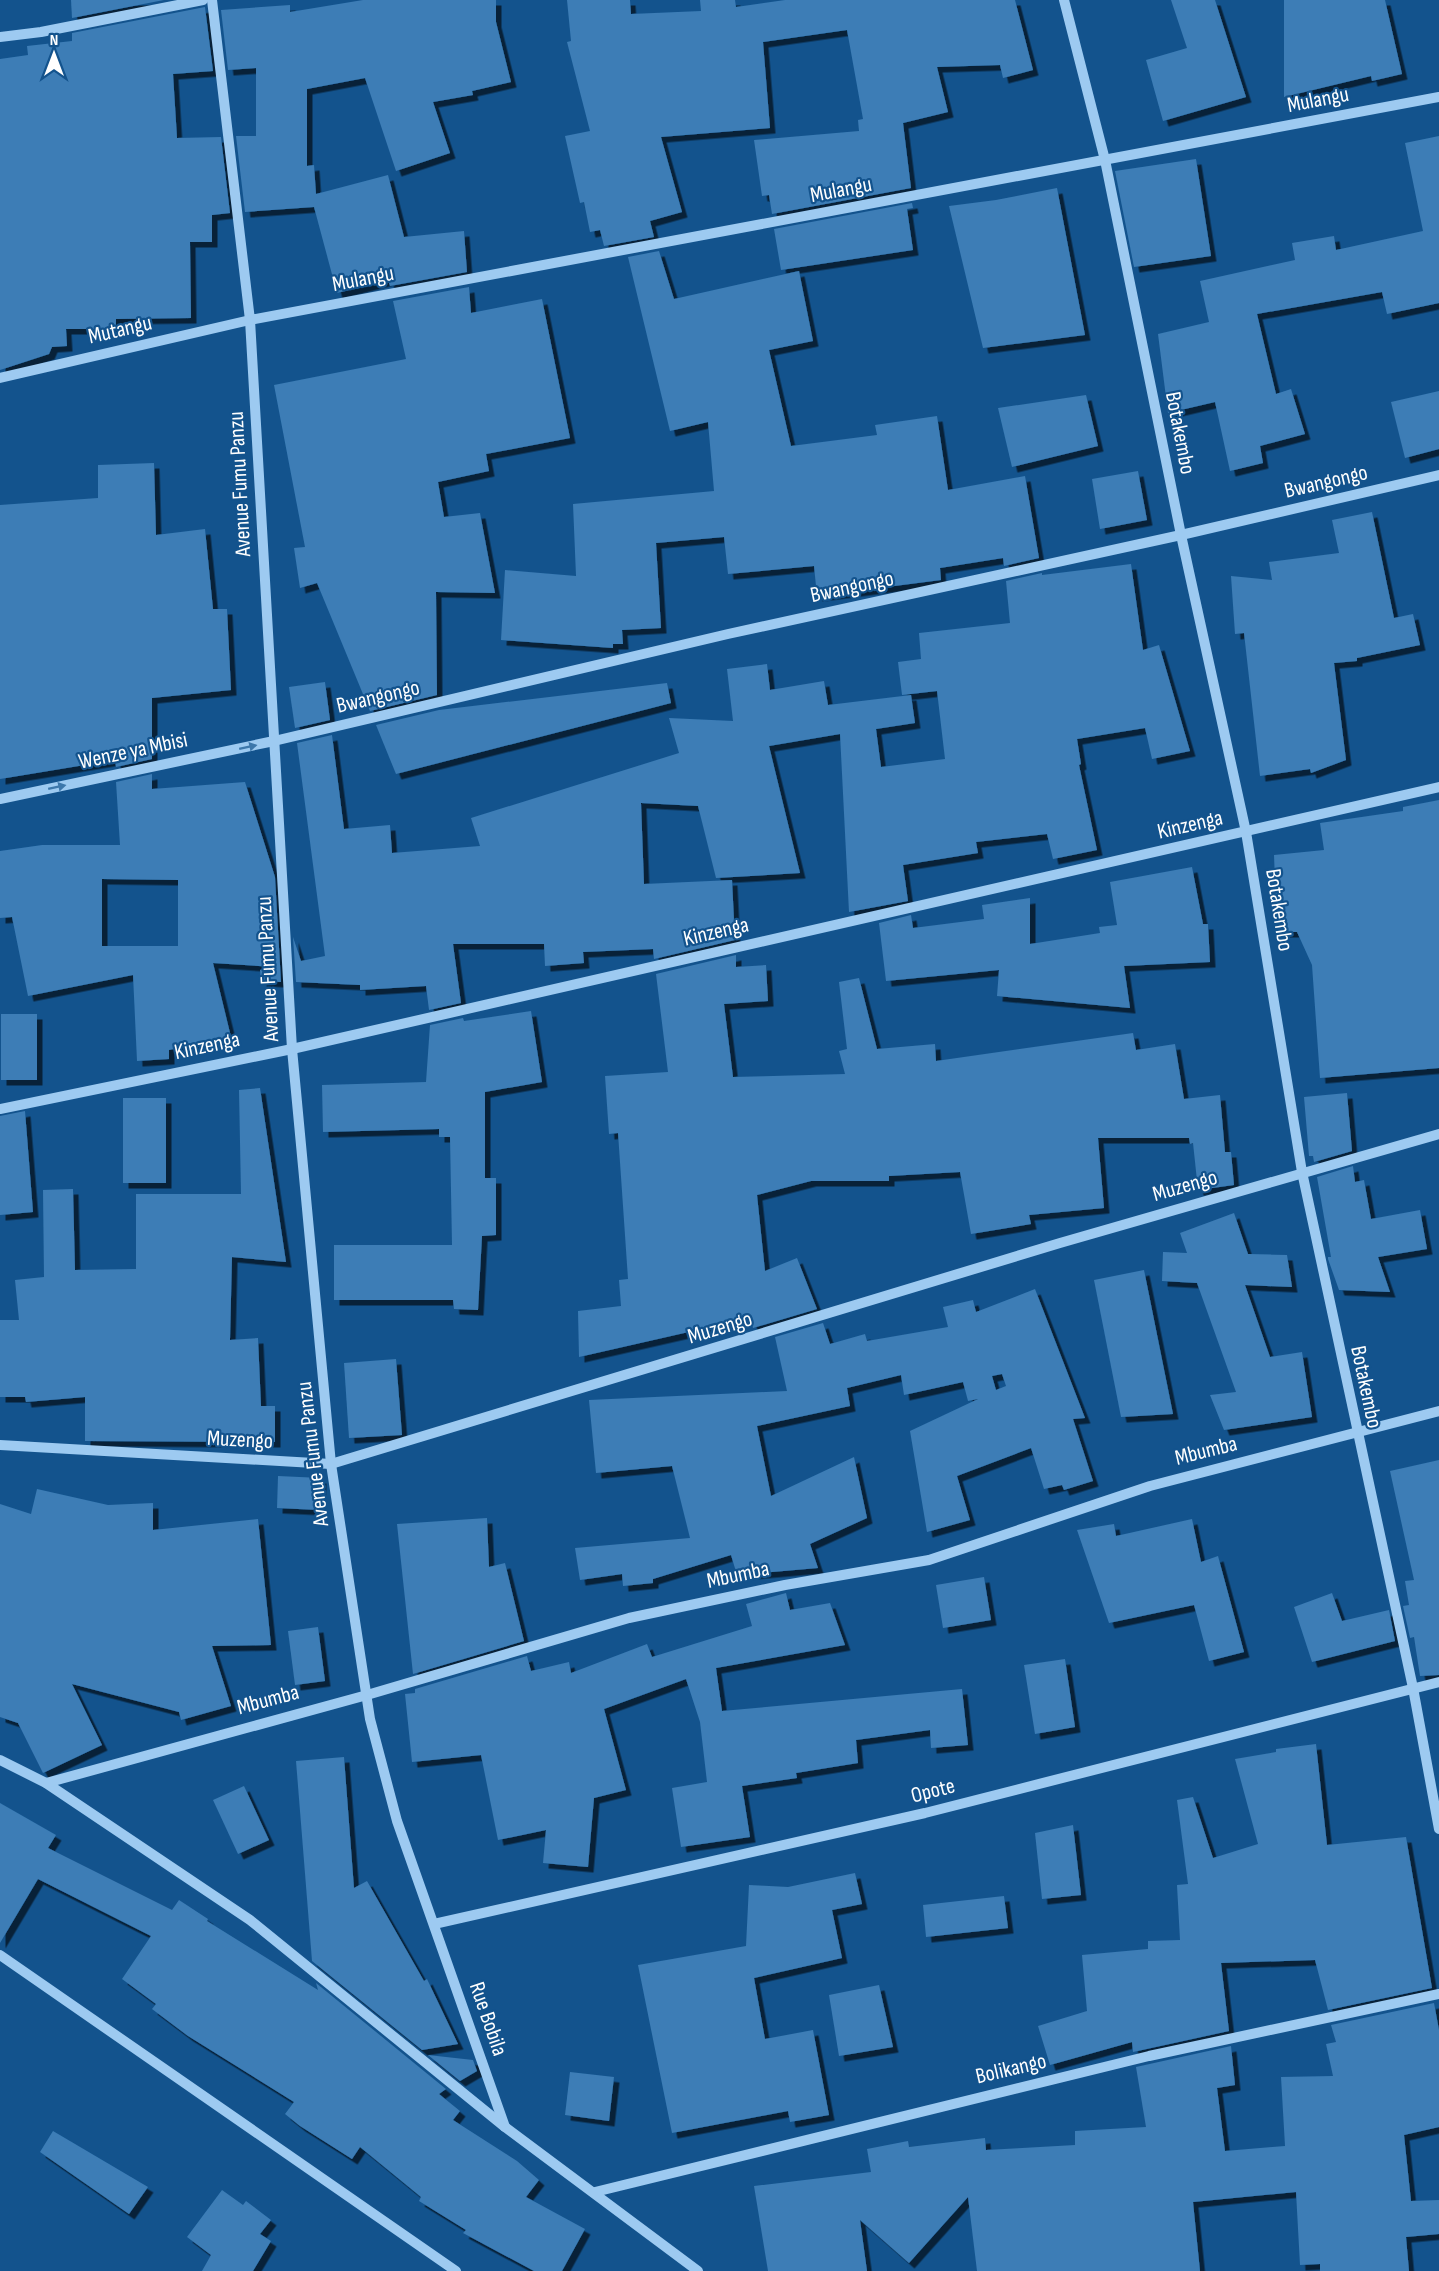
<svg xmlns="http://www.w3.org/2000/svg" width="1439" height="2271" font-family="'Sofia Sans Condensed',sans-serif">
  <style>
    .building { fill: #3c7db6; fill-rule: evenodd; filter: url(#shadow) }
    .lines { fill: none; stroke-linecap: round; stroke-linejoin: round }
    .minor { stroke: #9dcaf1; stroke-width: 10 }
    .oneway { fill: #3c77ab }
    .labels { text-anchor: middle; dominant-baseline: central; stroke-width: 4.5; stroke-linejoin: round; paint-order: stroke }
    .street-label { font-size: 22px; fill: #fff; stroke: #13538d }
  </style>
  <defs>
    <filter id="shadow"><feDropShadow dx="5.5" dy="5.5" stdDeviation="0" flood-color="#0009"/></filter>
  </defs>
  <rect width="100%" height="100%" fill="#13538d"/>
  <!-- building -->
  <g class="building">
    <polygon points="71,0 164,0 72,18"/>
    <polygon points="363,0 496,0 496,22 511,82 472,91 473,95 433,102 450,153 396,171 365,78 307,89 307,166 314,165 316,194 388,175 404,237 464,231 467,272 390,286 388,280 337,293 314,207 245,212 236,136 256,136 256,68 228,70 221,10 290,5 290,12"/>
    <polygon points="567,0 630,0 631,14 701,11 700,0 735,0 736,7 785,0 1015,0 1033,70 1003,78 1000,65 937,67 948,112 903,123 911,188 772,214 769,195 762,196 754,140 859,131 858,120 863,119 847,30 763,42 770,128 661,137 682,212 650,221 654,237 604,246 600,230 590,232 584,202 580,203 565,136 590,131 567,42 571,41"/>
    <polygon points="1171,0 1215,0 1246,97 1163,121 1146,60 1187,48"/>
    <polygon points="1284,0 1385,0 1402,74 1372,81 1371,76 1284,97"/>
    <polygon points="205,7 213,71 173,74 177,138 221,137 230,213 212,215 212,242 190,242 191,318 116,319 116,329 66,329 67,346 52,347 49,354 0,370 0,59 28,55 27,46 72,41 72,33"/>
    <polygon points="1439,136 1439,303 1387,314 1382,292 1257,314 1276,394 1291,389 1305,434 1260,446 1263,463 1230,471 1215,402 1168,413 1158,334 1209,322 1200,281 1295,260 1292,243 1334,236 1336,250 1423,231 1405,143"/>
    <polygon points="1196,159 1211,256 1134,267 1115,171"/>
    <polygon points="1057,188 1085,335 983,348 949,206 996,200"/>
    <polygon points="912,203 913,208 907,209 913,250 781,270 774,229"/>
    <polygon points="659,251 674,299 799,271 813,341 769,350 791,446 877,435 875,425 937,416 948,490 1025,476 1039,558 1004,566 1003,558 940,568 941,580 817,596 814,566 728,574 724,537 656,543 661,628 622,630 623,644 613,644 613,648 501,640 505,570 576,576 573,504 714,491 708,422 670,431 628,257"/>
    <polygon points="469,287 471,313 542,299 570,438 486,454 489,471 438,482 444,517 480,513 495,593 436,592 437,695 370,711 317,583 300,588 294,548 305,547 274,385 406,359 393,301"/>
    <polygon points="1439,391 1439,449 1405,458 1391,402"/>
    <polygon points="1086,395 1098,446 1012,467 998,408"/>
    <polygon points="154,463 156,535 205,529 213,609 227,609 231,690 152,698 152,759 116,767 115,760 0,779 0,505 98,498 98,465"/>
    <polygon points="1138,471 1147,520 1100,529 1092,479"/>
    <polygon points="1372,512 1394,618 1413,614 1420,645 1357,658 1357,661 1334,663 1346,760 1311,773 1310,769 1260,776 1244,633 1235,634 1231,576 1272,580 1269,562 1339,553 1332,520"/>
    <polygon points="1131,564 1143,650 1159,645 1190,751 1152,759 1145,728 1077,739 1081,764 1079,765 1097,850 1053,859 1047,834 976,842 978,853 903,865 908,901 849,912 840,734 769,746 800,873 716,878 698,806 641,803 644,884 732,880 735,940 654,959 653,949 583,952 584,963 545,966 544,944 453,944 461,1003 429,1010 426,986 360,990 360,985 296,982 293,937 301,961 325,956 297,743 332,735 344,829 390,825 392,853 480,846 471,818 679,753 669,718 733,721 727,669 767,664 770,690 824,681 828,705 911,695 915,723 876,729 881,767 945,759 937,691 902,695 898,662 921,659 919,633 1010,623 1006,581 1042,573 1042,575"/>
    <polygon points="325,682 330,720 295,728 289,687"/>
    <polygon points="667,683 671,703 396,774 376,725 439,710"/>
    <path d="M152,774v15l93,-7 30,95 6,105 -20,-1 -1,-11 14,-3 -61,-4 18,74 -62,13v9l-32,2 -4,-86 -105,21 -16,-79 -12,1v-67l42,-6h78l-4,-63zM102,879l76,1v66h-76z"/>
    <polygon points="1439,800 1439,1068 1320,1078 1312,965 1297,932 1277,932 1274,855 1324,850 1320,823 1403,811 1403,807"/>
    <polygon points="1192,867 1203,924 1208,924 1210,962 1124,966 1130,1008 997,996 999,970 886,981 879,923 911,915 913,928 984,919 982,905 1030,898 1030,944 1100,933 1099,927 1117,925 1110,882"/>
    <polygon points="736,955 736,967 766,965 768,1001 724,1004 733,1077 845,1074 839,1051 847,1049 839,982 859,978 877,1049 935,1044 936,1061 1133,1033 1136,1050 1175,1044 1184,1099 1220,1095 1225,1152 1231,1152 1234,1185 1198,1190 1193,1143 1190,1144 1189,1138 1098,1138 1104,1208 1029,1215 1031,1224 971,1234 960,1172 889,1176 889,1181 811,1181 757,1195 765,1271 797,1258 817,1309 753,1328 750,1318 579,1357 578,1311 621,1306 619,1280 628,1279 618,1133 609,1134 605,1076 668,1072 656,974"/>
    <polygon points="531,1011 542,1082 485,1092 485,1178 496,1178 496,1235 482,1236 478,1310 454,1309 453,1300 334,1300 334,1245 452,1245 450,1137 439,1137 439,1129 323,1132 322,1085 426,1082 430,1025 463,1018 464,1021"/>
    <rect x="1" y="1014" width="36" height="66"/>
    <polygon points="260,1088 286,1262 232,1257 230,1340 258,1338 261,1406 275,1406 275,1442 85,1441 85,1397 26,1402 25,1397 0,1397 0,1320 19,1320 15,1280 44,1277 43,1190 73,1189 75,1270 136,1269 136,1194 241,1194 239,1090"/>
    <polygon points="1347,1093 1352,1151 1314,1162 1313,1156 1309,1156 1304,1097"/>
    <rect x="123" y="1098" width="43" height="85"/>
    <polygon points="25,1111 33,1212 0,1215 0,1116"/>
    <polygon points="1353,1166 1355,1182 1364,1180 1371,1219 1420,1210 1427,1249 1378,1257 1390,1292 1339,1290 1328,1259 1328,1257 1331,1257 1317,1177"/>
    <polygon points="1234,1213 1248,1254 1287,1255 1292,1287 1245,1285 1270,1357 1302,1352 1312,1417 1224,1430 1210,1395 1236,1392 1197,1283 1162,1281 1163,1252 1187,1253 1180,1233"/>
    <polygon points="1144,1270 1173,1414 1121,1417 1094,1280"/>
    <path d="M1035,1289l50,129 -12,1 20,62 -29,9 -2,-5 -18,4 -13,-41 -74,28 13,44 -43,12 -17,-101 68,-32 -10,2 -5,-19 -59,13 -3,-20 -54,13 3,18 -93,20 14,70 83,-39 13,61 -57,26 8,24 -81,7 -6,-20 -78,24v4l-30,3 -1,-12 -42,6 -5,-32 115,-10 -18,-72 -76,7 -7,-73 198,-9 -12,-54 48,-14 7,21 35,-10 2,7 81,-14 -5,-20 30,-7 3,12zM1002,1374l4,12 -10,4 -4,-14z"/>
    <polygon points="396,1359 402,1435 349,1438 344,1363"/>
    <polygon points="1439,1460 1439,1675 1420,1676 1414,1637 1410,1638 1403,1606 1409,1605 1405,1581 1414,1580 1390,1471"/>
    <polygon points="278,1476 321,1478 319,1510 277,1508"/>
    <polygon points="37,1489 108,1505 153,1503 153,1530 258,1519 271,1645 212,1646 231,1706 181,1720 179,1712 72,1684 102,1745 43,1773 18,1723 0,1717 0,1504 31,1514"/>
    <polygon points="487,1518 489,1567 505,1563 524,1641 413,1674 397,1524"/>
    <polygon points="1192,1519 1201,1562 1218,1556 1244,1652 1209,1661 1194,1605 1109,1623 1077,1530 1114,1524 1116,1536"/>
    <polygon points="984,1577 991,1620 943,1628 936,1585"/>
    <polygon points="786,1593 790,1610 830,1603 845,1645 716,1668 722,1711 962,1689 968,1745 931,1748 930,1730 856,1740 858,1763 796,1773 797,1778 742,1786 750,1837 681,1847 672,1788 707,1782 700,1722 686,1679 604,1709 626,1790 594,1798 588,1867 543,1863 546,1830 498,1840 481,1755 412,1762 405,1694 415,1693 415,1689 527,1656 531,1671 569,1662 571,1673 647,1644 652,1657 752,1626 746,1604"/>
    <polygon points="1332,1593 1342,1621 1389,1610 1395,1641 1312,1662 1294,1607"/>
    <polygon points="318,1627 325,1681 295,1685 288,1631"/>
    <polygon points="1065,1659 1075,1727 1035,1734 1024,1665"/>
    <polygon points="1316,1744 1327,1845 1406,1837 1432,1988 1328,2010 1315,1960 1221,1963 1229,2031 1133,2052 1132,2042 1050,2065 1038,2026 1087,2011 1082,1955 1148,1949 1148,1941 1180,1940 1177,1885 1188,1884 1177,1800 1193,1797 1213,1858 1258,1844 1235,1759 1276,1752 1276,1749"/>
    <polygon points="344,1757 354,1888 367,1881 424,1981 427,1979 458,2044 422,2050 312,1961 296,1761"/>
    <polygon points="244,1786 269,1840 238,1854 213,1800"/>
    <polygon points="0,1803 56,1835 48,1848 172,1910 179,1900 208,1919 207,1921 318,1990 316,1983 446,2089 439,2094 460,2111 453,2120 517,2161 539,2180 526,2197 585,2229 562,2271 534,2271 463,2233 466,2230 419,2201 421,2197 360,2147 352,2159 300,2126 285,2114 294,2102 188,2036 152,2009 156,2004 122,1979 151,1936 38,1879 0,1943"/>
    <polygon points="1073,1825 1081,1895 1042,1899 1035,1833"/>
    <polygon points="855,1873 862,1904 832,1910 842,1958 754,1978 765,2039 813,2030 829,2115 790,2122 788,2111 672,2133 638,1965 746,1946 749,1885 788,1887"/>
    <polygon points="1004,1896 1008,1928 926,1937 923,1905"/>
    <polygon points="879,1985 893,2047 839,2056 829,1995"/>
    <polygon points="1434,2003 1439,2030 1439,2127 1404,2135 1411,2201 1439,2200 1439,2234 1406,2237 1409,2271 1320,2271 1320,2264 1300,2265 1296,2192 1193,2202 1200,2271 977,2271 968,2197 909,2263 860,2220 867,2271 768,2271 754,2186 871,2172 867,2149 908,2141 909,2147 985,2138 986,2150 1075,2145 1075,2131 1146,2127 1136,2067 1231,2046 1235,2085 1217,2088 1225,2151 1285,2146 1281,2077 1333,2076 1326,2044 1336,2042 1331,2025"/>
    <polygon points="428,2055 473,2060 477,2071 460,2081"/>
    <polygon points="570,2072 614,2077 609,2121 565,2115"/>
    <polygon points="53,2131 148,2187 129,2214 40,2152"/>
    <polygon points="222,2190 243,2205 246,2201 271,2220 260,2234 271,2241 253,2271 202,2271 211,2255 187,2237"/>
  </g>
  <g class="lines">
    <!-- minor -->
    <g class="minor">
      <polyline points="212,0 250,320 292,1049 331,1464 370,1719 397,1821 505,2127"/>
      <polyline points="1064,0 1105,160 1181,535 1246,832 1302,1172 1413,1688 1439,1829"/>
      <polyline points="0,37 41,32 203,0"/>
      <polyline points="0,378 250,320 1439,97"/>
      <polyline points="0,799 274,741 728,634 1181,535 1439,475"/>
      <polyline points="0,1109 292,1049 1439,787"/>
      <polyline points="0,1445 331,1464 1060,1243 1439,1134"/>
      <polyline points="0,1760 46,1783 250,1920 505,2127 698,2271"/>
      <polyline points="46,1783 367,1695 629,1618 785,1585 929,1560 1150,1486 1439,1411"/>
      <polyline points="434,1924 925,1813 1439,1682"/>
      <polyline points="0,1955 456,2271"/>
      <polyline points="595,2192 1149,2056 1439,1994"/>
    </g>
  </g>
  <!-- one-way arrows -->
  <defs><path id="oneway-solid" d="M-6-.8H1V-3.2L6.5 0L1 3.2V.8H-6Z" transform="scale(1.5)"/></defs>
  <g class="oneway">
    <use href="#oneway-solid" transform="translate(248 747) rotate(-12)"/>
    <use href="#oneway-solid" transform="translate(57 787) rotate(-12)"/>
  </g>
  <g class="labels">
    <!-- street labels -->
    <g class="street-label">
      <text transform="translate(1318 100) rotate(-11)">Mulangu</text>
      <text transform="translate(841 190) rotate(-11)">Mulangu</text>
      <text transform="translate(363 279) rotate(-11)">Mulangu</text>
      <text transform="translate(120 330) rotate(-13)">Mutangu</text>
      <text transform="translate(1180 433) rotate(79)">Botakembo</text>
      <text transform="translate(1326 482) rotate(-13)">Bwangongo</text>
      <text transform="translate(240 484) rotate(-93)">Avenue Fumu Panzu</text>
      <text transform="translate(852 587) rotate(-12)">Bwangongo</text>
      <text transform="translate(378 697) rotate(-13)">Bwangongo</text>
      <text transform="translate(133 751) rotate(-12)">Wenze ya Mbisi</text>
      <text transform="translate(1190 825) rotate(-13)">Kinzenga</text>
      <text transform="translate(1279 910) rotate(81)">Botakembo</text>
      <text transform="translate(716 932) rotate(-13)">Kinzenga</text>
      <text transform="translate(268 969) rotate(-93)">Avenue Fumu Panzu</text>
      <text transform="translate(207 1046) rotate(-12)">Kinzenga</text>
      <text transform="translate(1185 1186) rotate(-16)">Muzengo</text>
      <text transform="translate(720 1328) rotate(-17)">Muzengo</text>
      <text transform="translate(1366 1387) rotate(78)">Botakembo</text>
      <text transform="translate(240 1440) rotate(3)">Muzengo</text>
      <text transform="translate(1206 1451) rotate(-14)">Mbumba</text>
      <text transform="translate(313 1454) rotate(-97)">Avenue Fumu Panzu</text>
      <text transform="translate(738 1575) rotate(-12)">Mbumba</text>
      <text transform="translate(268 1700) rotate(-15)">Mbumba</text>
      <text transform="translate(933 1791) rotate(-14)">Opote</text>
      <text transform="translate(488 2019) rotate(71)">Rue Bobila</text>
      <text transform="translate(1011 2069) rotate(-13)">Bolikango</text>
    </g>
  </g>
  <!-- north arrow -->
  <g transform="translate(54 54)" stroke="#13538d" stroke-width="4.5" paint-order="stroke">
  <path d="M0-4.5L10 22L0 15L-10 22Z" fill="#ffffff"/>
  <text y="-9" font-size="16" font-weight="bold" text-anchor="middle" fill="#ffffff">N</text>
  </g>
</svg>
